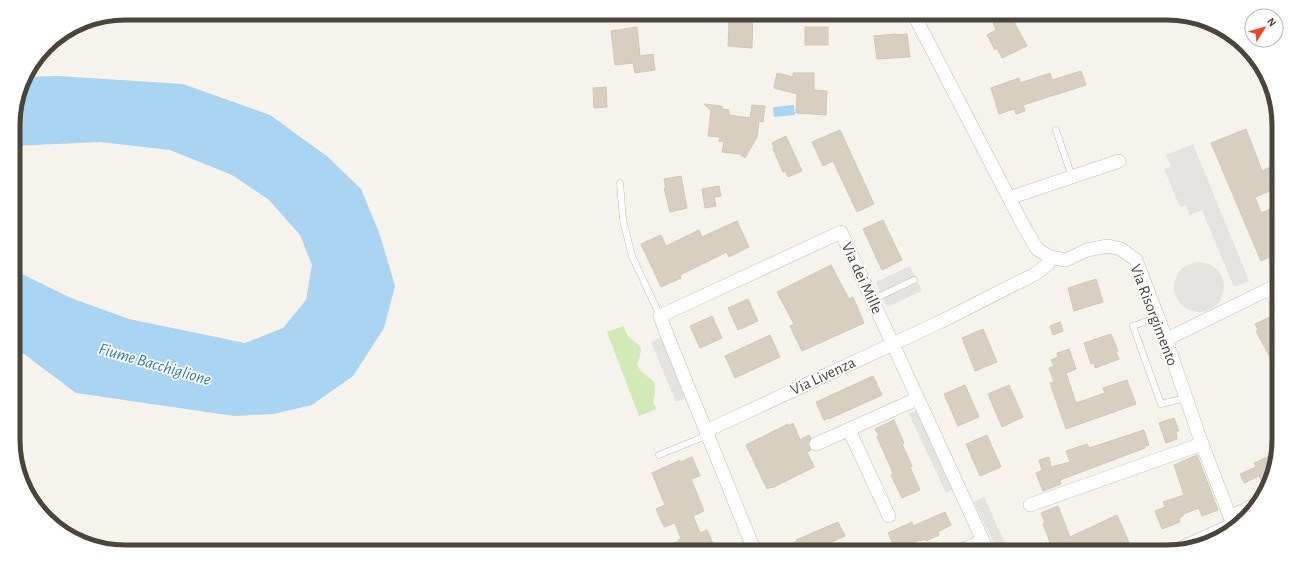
<svg xmlns="http://www.w3.org/2000/svg" width="1292" height="565" font-family="'Alegreya Sans',sans-serif">
  <style>
    .green { fill: #d2eab5 }
    .parking { fill: #e5e3e0 }
    .water { fill: #a9d4f2 }
    .building { fill: #d8cfc1; stroke: #d3c7b4 }
    .lines { fill: none; stroke-linecap: round; stroke-linejoin: round }
    .service-casing { stroke: #c2bbae; stroke-width: 7 }
    .minor-casing { stroke: #c2bbae; stroke-width: 14 }
    .service { stroke: #fff; stroke-width: 6 }
    .minor { stroke: #fff; stroke-width: 13 }
    .labels { text-anchor: middle; dominant-baseline: central; stroke-width: 3.5; stroke-linejoin: round; paint-order: stroke }
    .street-label { font-size: 16px; fill: #4b4439; stroke: #fff }
    .water-label { font-size: 17px; font-style: italic; fill: #2e7ab2; stroke: #fff }
    .rim { fill: none; stroke: #4b4439; stroke-width: 5 }
  </style>
  <rect width="100%" height="100%" fill="#f6f3ec"/>
  <!-- green -->
  <path class="green" d="M624,326c1,11 11,14 17,22l-1,9 -3,7c6,19 25,7 16,39l4,6 -18,7 -32,-84z"/>
  <!-- parking -->
  <g class="parking">
    <polygon points="1193,144 1249,281 1234,287 1202,210 1190,215 1186,205 1180,207 1164,169 1171,167 1166,155"/>
    <circle cx="1199" cy="287" r="25"/>
    <polygon points="910,266 922,291 887,307 876,282"/>
    <polygon points="667,335 692,396 676,402 651,342"/>
    <polygon points="918,410 954,489 946,493 909,414"/>
    <polygon points="984,497 1009,552 998,552 974,502"/>
  </g>
  <!-- water -->
  <g class="water">
    <polygon points="58,76 183,84 270,115 328,157 361,189 380,235 395,286 384,328 353,376 312,405 273,414 234,416 76,393 24,354 14,352 14,274 24,275 71,298 129,319 245,343 283,328 306,300 312,265 300,235 269,200 232,175 170,150 100,142 13,146 13,117 24,77"/>
    <polygon points="794,105 795,115 774,117 773,107"/>
  </g>
  <!-- building -->
  <g class="building">
    <polygon points="1010,14 1027,46 1002,58 997,48 995,50 987,35 996,30 993,23"/>
    <polygon points="735,15 753,15 752,48 728,46 729,22 735,22"/>
    <polygon points="637,27 640,56 653,54 655,70 635,73 633,63 615,65 611,31"/>
    <rect x="805" y="27" width="23" height="18"/>
    <polygon points="896,34 897,35 907,34 910,57 877,59 874,36"/>
    <polygon points="1081,71 1086,85 1023,105 1025,111 1016,114 1014,109 999,114 991,88 1019,78 1020,83 1050,73 1052,80"/>
    <polygon points="777,73 793,77 793,73 814,73 814,90 827,91 826,115 796,113 797,94 774,88"/>
    <polygon points="606,87 607,107 594,108 593,88"/>
    <polygon points="704,104 722,106 722,109 729,110 729,115 750,118 752,105 765,106 763,122 759,121 757,137 745,158 740,154 722,152 724,142 719,141 720,137 708,136 711,111"/>
    <polygon points="1246,129 1262,171 1278,164 1278,188 1255,197 1261,213 1278,206 1278,253 1261,261 1211,143"/>
    <polygon points="840,130 874,204 857,212 833,161 823,166 812,142"/>
    <polygon points="786,136 802,171 788,177 785,171 783,172 773,149 774,148 772,143"/>
    <polygon points="681,176 687,208 670,212 664,188 666,188 664,179"/>
    <polygon points="719,186 721,196 714,197 716,206 705,208 702,189"/>
    <polygon points="883,220 902,260 882,270 863,229"/>
    <polygon points="737,221 749,247 729,257 727,252 680,275 681,278 661,287 641,244 661,235 666,246 699,230 702,237"/>
    <polygon points="831,265 849,299 853,297 864,323 802,351 790,326 794,324 777,292"/>
    <polygon points="1096,279 1103,302 1074,311 1068,288"/>
    <polygon points="748,299 758,321 738,330 728,308"/>
    <polygon points="712,316 722,338 700,348 690,326"/>
    <polygon points="1272,316 1279,328 1279,374 1256,331 1258,330 1255,324"/>
    <polygon points="1060,322 1063,331 1053,335 1050,326"/>
    <polygon points="983,329 997,362 975,371 962,338"/>
    <polygon points="1111,334 1118,351 1116,352 1119,359 1095,368 1094,363 1091,364 1084,343"/>
    <polygon points="770,335 780,357 735,378 725,356"/>
    <polygon points="1069,349 1076,369 1066,373 1076,403 1105,393 1103,388 1127,380 1136,404 1066,429 1050,383 1054,382 1049,368 1054,366 1051,360 1058,357 1057,353"/>
    <polygon points="873,376 882,395 829,419 828,418 824,420 816,402"/>
    <polygon points="965,385 979,417 958,426 944,394"/>
    <polygon points="1009,385 1023,417 1002,427 988,394"/>
    <polygon points="1174,418 1179,431 1176,431 1177,439 1166,443 1159,423"/>
    <polygon points="894,420 904,443 902,444 912,466 910,467 920,490 902,498 891,475 893,474 891,468 877,437 879,436 875,429"/>
    <polygon points="793,423 800,440 809,435 811,438 808,444 811,450 807,452 814,467 772,488 772,487 767,489 746,445 788,424 788,426"/>
    <polygon points="1144,430 1149,445 1144,446 1145,448 1060,480 1061,484 1043,491 1036,473 1042,470 1039,460 1049,457 1051,467 1070,462 1066,451 1087,444 1089,448"/>
    <polygon points="987,435 1001,467 980,476 966,444"/>
    <polygon points="1276,453 1271,483 1265,489 1259,476 1244,483 1240,474 1256,467 1254,463"/>
    <polygon points="1197,455 1218,510 1202,516 1199,508 1183,514 1183,516 1179,518 1180,522 1162,529 1155,511 1165,507 1163,502 1184,495 1174,465"/>
    <polygon points="692,457 700,476 691,479 704,511 693,516 700,533 707,530 715,548 706,552 653,552 679,541 678,540 681,539 675,523 664,527 656,509 665,505 652,473 680,460 681,462"/>
    <polygon points="1058,506 1070,537 1117,515 1133,552 1036,552 1051,545 1043,524 1045,523 1041,513"/>
    <polygon points="945,512 951,525 938,532 939,535 926,541 925,539 920,541 920,540 901,549 900,546 895,548 888,533 912,522 913,526"/>
    <polygon points="838,522 845,536 816,549 816,548 807,552 797,552 793,543 797,541 796,540"/>
  </g>
  <g class="lines">
    <defs>
      <g id="service">
        <polyline points="1056,130 1072,177"/>
        <polyline points="620,183 623,220 632,256 660,316"/>
        <polyline points="1266,290 1279,315"/>
        <polyline points="872,300 914,280"/>
        <polyline points="1158,317 1133,326 1161,404 1185,398"/>
        <polyline points="659,455 708,435"/>
        <polyline points="1175,547 1232,521"/>
        <polyline points="949,552 982,537"/>
      </g>
      <g id="minor">
        <polyline points="913,13 1022,223 1037,249 1050,257 1066,260 1087,250 1108,246 1121,249 1136,260 1158,317 1202,444 1234,527"/>
        <polyline points="1009,198 1119,161"/>
        <polyline points="1165,340 1279,284"/>
        <polyline points="849,430 889,516"/>
        <path d="M706,431l-39,-96 -7,-19 181,-84c49,107 99,213 147,320"/>
        <polyline points="816,444 917,399"/>
        <polyline points="1030,505 1202,444"/>
        <polyline points="1230,517 1252,506"/>
        <polyline points="755,552 706,431 940,322 1035,274 1048,264 1050,257"/>
      </g>
    </defs>
    <!-- service casing -->
    <use href="#service" class="service-casing"/>
    <!-- minor casing -->
    <use href="#minor" class="minor-casing"/>
    <!-- service -->
    <use href="#service" class="service"/>
    <!-- minor -->
    <use href="#minor" class="minor"/>
  </g>
  <g class="labels">
    <!-- street labels -->
    <g class="street-label">
      <text transform="translate(862 278) rotate(65)">Via dei Mille</text>
      <text transform="translate(1154 315) rotate(69)">Via Risorgimento</text>
      <text transform="translate(823 376) rotate(-25)">Via Livenza</text>
    </g>
    <!-- water labels -->
    <g class="water-label">
      <text transform="translate(155 364) rotate(16)">Fiume Bacchiglione</text>
    </g>
  </g>
  <!-- crop -->
  <path d="M0 0H1292V565H0ZM125 20H1167A105 105 0 0 1 1272 125V440A105 105 0 0 1 1167 545H125A105 105 0 0 1 20 440V125A105 105 0 0 1 125 20Z" fill="#fff" fill-rule="evenodd"/>
  <path class="rim" d="M125 20H1167A105 105 0 0 1 1272 125V440A105 105 0 0 1 1167 545H125A105 105 0 0 1 20 440V125A105 105 0 0 1 125 20Z"/>
  <!-- north arrow -->
  <g transform="translate(1264 28) rotate(53)"><circle r="19" fill="#ffffff" stroke="#b7b4b0"/>
  <path d="M0-3L7 15L0 10L-7 15Z" fill="#fc3f1d"/>
  <text y="-6" font-size="11" font-weight="bold" text-anchor="middle" fill="#4b4439">N</text>
  </g>
</svg>
